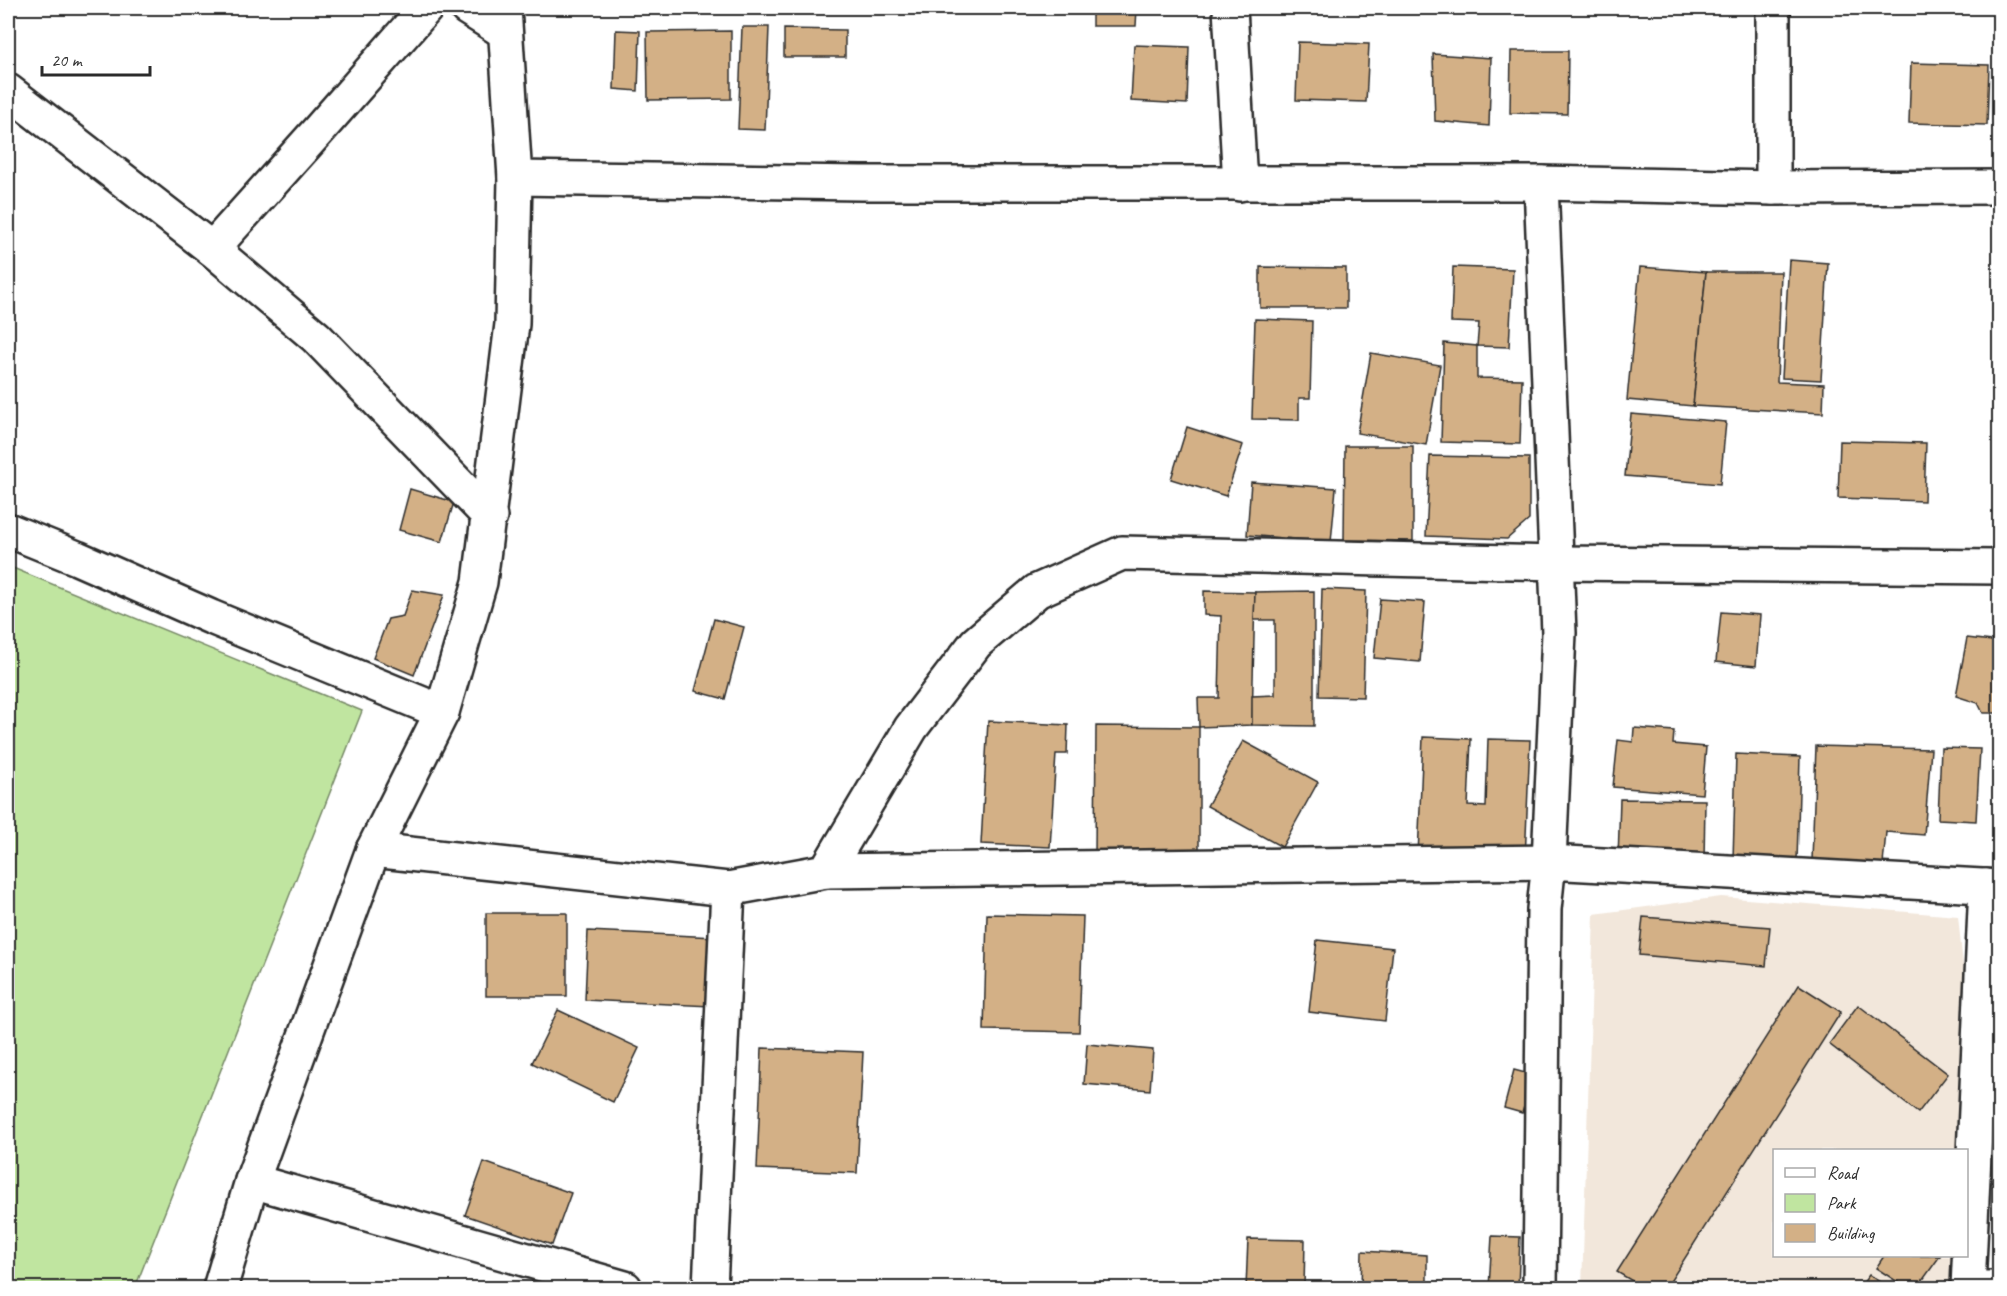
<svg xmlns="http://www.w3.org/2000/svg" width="2007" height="1296" font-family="Caveat,sans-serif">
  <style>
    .built { fill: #f2e7db }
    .green { fill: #c0e5a0; stroke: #768866; stroke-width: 1.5 }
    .building { fill: #d3b086; stroke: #2b2b2b; stroke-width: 1.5 }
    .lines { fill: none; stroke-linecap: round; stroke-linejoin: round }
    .street-casing { stroke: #2b2b2b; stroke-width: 38 }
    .street { stroke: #fff; stroke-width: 33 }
  </style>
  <rect width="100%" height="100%" fill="#fff"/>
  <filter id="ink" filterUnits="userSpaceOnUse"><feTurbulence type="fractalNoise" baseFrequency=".0167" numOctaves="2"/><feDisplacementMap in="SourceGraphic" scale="12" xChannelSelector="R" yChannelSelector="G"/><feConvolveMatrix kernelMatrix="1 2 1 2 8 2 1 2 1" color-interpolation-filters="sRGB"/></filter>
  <g filter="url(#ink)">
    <!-- built -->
    <polygon class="built" points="1721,897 1958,916 1973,1065 1958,1150 1774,1150 1774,1256 1957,1256 1956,1288 1582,1288 1594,914"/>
    <!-- green -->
    <polygon class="green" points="8,566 362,711 135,1288 8,1288"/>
    <!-- building -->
    <g class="building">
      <polygon points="1092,8 1137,8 1136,26 1092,26"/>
      <polygon points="742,27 769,27 765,130 738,129"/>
      <polygon points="784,29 845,30 845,57 784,57"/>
      <polygon points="616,30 640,31 638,91 614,89"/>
      <polygon points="731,31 731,99 648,100 647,32"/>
      <polygon points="1298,42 1369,44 1366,102 1296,100"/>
      <polygon points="1134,45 1189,47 1187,104 1131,101"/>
      <polygon points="1511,51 1568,51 1567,114 1510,113"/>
      <polygon points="1433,54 1491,58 1489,126 1435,121"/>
      <polygon points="1911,63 1989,65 1987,125 1909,123"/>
      <polygon points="1789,260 1828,263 1821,380 1782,378"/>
      <polygon points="1260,267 1346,268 1346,308 1260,308"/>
      <polygon points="1453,267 1513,269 1509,347 1477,346 1479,323 1451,322"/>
      <polygon points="1640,267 1706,272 1693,406 1627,400"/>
      <polygon points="1706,272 1781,272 1777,382 1824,384 1823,413 1693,406"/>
      <polygon points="1255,319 1312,321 1310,398 1299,398 1299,420 1252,419"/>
      <polygon points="1444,343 1477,346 1477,378 1522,379 1520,444 1441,442"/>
      <polygon points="1371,353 1440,365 1426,445 1357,433"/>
      <polygon points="1631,414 1726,422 1720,484 1625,476"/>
      <polygon points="1187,427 1243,445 1226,496 1171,479"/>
      <polygon points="1840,441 1926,443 1924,501 1838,498"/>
      <polygon points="1345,446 1413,446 1413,541 1344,540"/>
      <polygon points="1430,456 1529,458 1529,520 1507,539 1426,536"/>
      <polygon points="1251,482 1336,488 1331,542 1247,535"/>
      <polygon points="410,489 454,502 442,542 399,530"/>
      <polygon points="1322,589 1366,591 1363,697 1319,696"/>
      <polygon points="412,590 444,595 414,675 373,658 388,619 403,616"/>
      <polygon points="1204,591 1255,592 1252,725 1199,727 1198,698 1219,698 1221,616 1204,615"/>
      <polygon points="1314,591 1314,726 1252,725 1252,696 1275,695 1275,620 1254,620 1255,592"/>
      <polygon points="1380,599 1425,602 1420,662 1374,658"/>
      <polygon points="1721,612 1760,615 1756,666 1716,662"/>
      <polygon points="714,619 744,627 725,699 695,691"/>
      <polygon points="1967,638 2000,642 2000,713 1983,713 1978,703 1956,696"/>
      <polygon points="988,721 1068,725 1067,754 1056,754 1050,847 981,844"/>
      <polygon points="1096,726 1199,727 1199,857 1095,857"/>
      <polygon points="1634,728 1674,731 1673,744 1706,747 1702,794 1613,787 1618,740 1633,742"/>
      <polygon points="1423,737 1471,739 1468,806 1486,807 1488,739 1530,740 1525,860 1418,856"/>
      <polygon points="1243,741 1318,782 1282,847 1207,806"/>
      <polygon points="1816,746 1931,749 1924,835 1886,832 1883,864 1812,861"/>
      <polygon points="1941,748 1980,749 1976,821 1938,819"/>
      <polygon points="1736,754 1800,757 1797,861 1733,860"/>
      <polygon points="1620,799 1705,800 1704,861 1618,860"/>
      <rect x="486" y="913" width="81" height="83"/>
      <polygon points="987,914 1083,916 1079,1032 984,1030"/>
      <polygon points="1643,917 1770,927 1766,966 1639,955"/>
      <polygon points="588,931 715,937 711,1006 585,1000"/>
      <polygon points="1317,940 1393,948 1385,1021 1309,1012"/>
      <polygon points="1799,985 1841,1012 1666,1288 1644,1288 1617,1272"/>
      <polygon points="1858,1005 1948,1074 1918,1113 1829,1044"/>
      <polygon points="558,1010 639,1048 613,1102 532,1063"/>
      <polygon points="1087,1044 1153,1050 1150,1090 1084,1084"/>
      <polygon points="762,1048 863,1052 857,1173 757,1169"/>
      <polygon points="1514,1070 1533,1075 1522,1113 1504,1108"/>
      <polygon points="484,1162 571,1193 552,1245 465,1215"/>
      <polygon points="1492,1236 1520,1237 1518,1288 1489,1288"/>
      <polygon points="1248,1239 1305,1240 1304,1288 1246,1288"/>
      <polygon points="1362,1251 1427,1255 1427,1288 1361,1288"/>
      <polygon points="1884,1256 1940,1256 1917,1288 1907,1288 1876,1268"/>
      <polygon points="1869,1275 1889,1288 1859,1288"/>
    </g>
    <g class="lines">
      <defs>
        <g id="street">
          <polyline points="467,8 505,32"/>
          <polyline points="1230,8 1240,184"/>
          <polyline points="8,91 212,249 316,337 490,517"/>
          <polyline points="515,178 861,183 1541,183 1773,188 2000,187"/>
          <polyline points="1773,188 1773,8"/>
          <polyline points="212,249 317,132 426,8"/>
          <polyline points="8,530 77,558 211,617 442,712"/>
          <polyline points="373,850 728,889 826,871 1549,862 2000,887"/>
          <polyline points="826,871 911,728 976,643 1037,591 1122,553 1557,563 2000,567"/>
          <polyline points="252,1181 625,1288"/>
          <polyline points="220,1288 252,1181 373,850 442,712 480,582 512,324 515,178 504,8"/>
          <polyline points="710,1288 728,889"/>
          <polyline points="1540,1288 1544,909 1549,862 1559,633 1541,183"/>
          <polyline points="1968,1288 1986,886"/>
          <polyline points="1969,1288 2000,1288"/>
        </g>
      </defs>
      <!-- street casing -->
      <use href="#street" class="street-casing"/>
      <!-- street -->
      <use href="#street" class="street"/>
    </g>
  </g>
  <!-- margin -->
  <rect width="2007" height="1296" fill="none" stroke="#fff" stroke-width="30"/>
  <rect x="15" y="15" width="1977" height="1266" fill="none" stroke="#2b2b2b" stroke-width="2" filter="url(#ink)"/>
  <!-- legend -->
  <rect x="1773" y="1149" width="195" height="108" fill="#ffffff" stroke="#aaaaaa" stroke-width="1.5"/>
  <rect x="1785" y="1168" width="30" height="9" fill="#ffffff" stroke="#aaaaaa" stroke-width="1.5"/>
  <text x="1827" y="1179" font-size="18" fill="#2b2b2b">Road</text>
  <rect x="1785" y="1194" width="30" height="18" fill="#c0e5a0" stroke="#aaaaaa" stroke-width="1.5"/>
  <text x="1827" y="1209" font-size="18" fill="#2b2b2b">Park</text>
  <rect x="1785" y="1224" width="30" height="18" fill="#d3b086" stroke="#aaaaaa" stroke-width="1.5"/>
  <text x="1827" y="1239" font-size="18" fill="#2b2b2b">Building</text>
  <!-- scale -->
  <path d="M42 66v9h108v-9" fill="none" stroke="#2b2b2b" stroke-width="3"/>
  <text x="51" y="66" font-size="18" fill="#2b2b2b" stroke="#ffffff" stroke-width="4.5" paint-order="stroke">20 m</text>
</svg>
